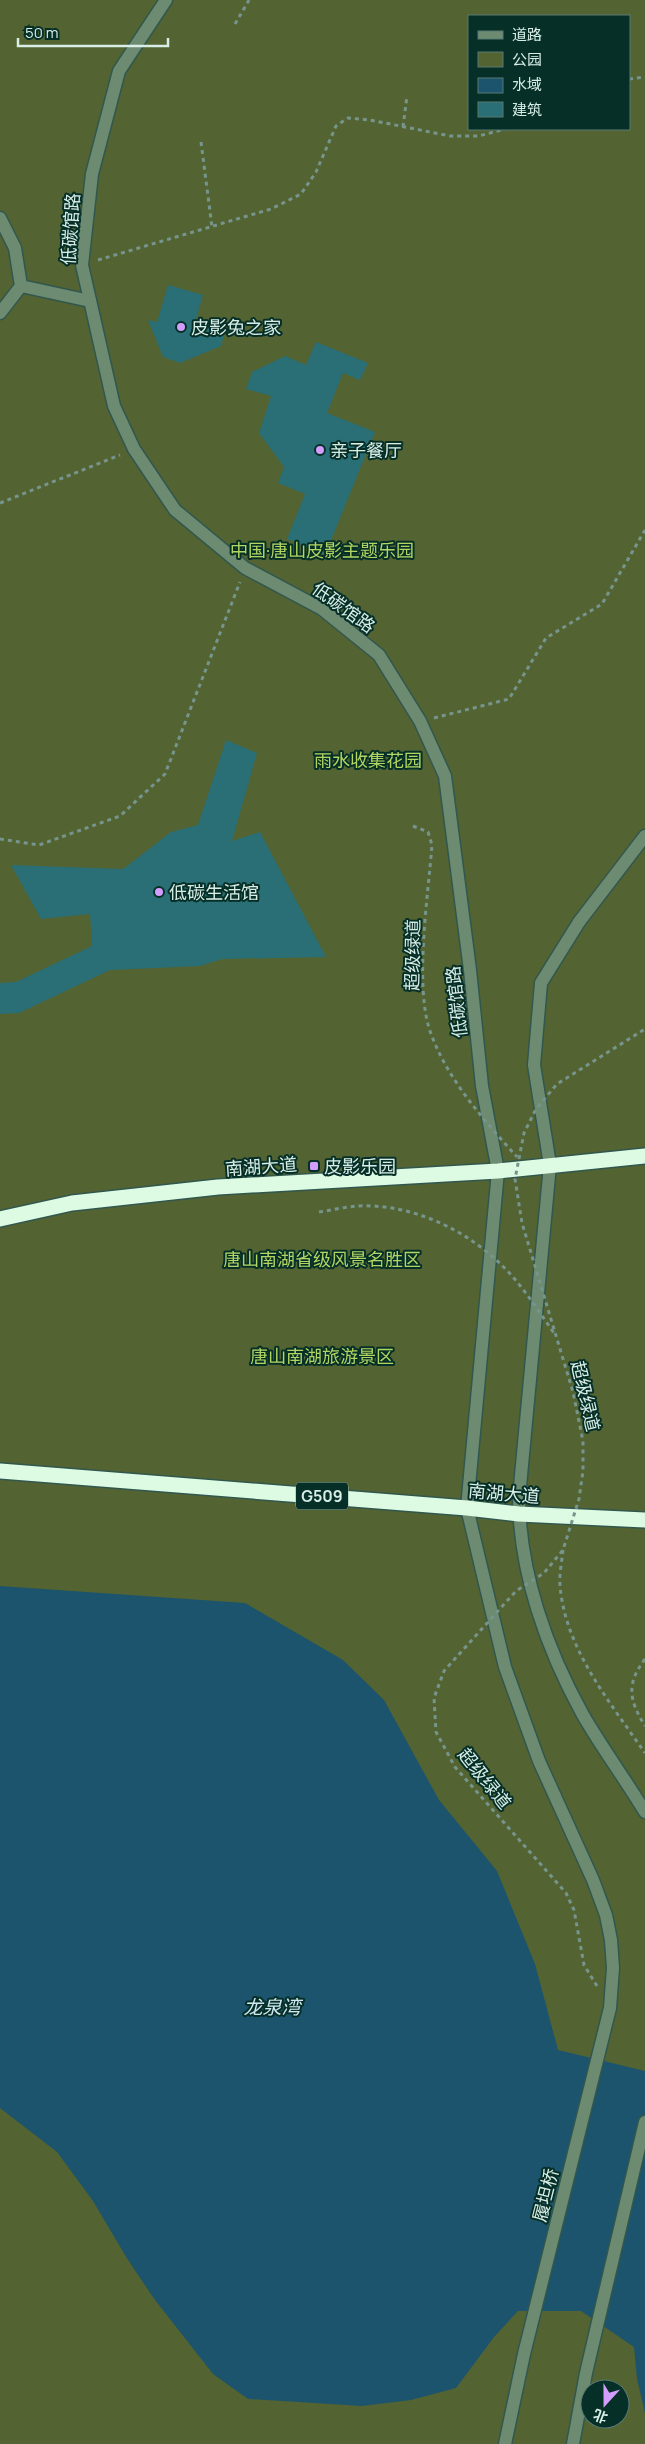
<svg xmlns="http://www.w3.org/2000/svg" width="645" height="2444" font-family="Manrope,'Noto Sans SC',sans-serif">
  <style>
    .green { fill: #546332; fill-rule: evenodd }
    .water { fill: #1b546c }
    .building { fill: #296f75 }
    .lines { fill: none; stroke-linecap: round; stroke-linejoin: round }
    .minor-casing { stroke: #31574e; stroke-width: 15 }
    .highway-casing { stroke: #31574e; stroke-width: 18 }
    .path { stroke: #76958d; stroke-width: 3; stroke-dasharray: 4 4; stroke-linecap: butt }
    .minor { stroke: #6c8b71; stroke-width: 12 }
    .highway { stroke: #ddfbe2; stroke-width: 15 }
    .path-bridge { stroke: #76958d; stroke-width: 3; stroke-dasharray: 4 4; stroke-linecap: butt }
    .poi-dot { fill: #d29dfd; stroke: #052f27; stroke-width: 2 }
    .labels { text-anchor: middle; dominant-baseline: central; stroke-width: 4; stroke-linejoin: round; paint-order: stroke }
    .shield { fill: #052f27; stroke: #98b4ad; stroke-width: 1 }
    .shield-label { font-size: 16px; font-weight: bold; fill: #d7ede6 }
    .street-label { font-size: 18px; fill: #d7ede6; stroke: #052f27 }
    .poi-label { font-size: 18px; fill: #d7ede6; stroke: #052f27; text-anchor: start }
    .park-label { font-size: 18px; fill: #b3d462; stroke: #052f27 }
    .water-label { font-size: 19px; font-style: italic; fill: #d0e8f3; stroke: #052f27 }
  </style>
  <rect width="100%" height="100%" fill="#113a31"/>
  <!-- green -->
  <path class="green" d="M0,0h645v2444h-645zM469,16h160v113h-160zM590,2389h30v30h-30z"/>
  <!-- water -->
  <polygon class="water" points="0,1586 245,1603 343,1660 384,1700 439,1800 497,1871 535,1964 558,2050 645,2071 645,2413 637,2379 634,2347 581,2311 518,2311 494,2337 456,2388 411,2400 362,2406 248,2399 213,2374 155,2300 128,2260 93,2201 57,2152 0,2108"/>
  <!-- building -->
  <g class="building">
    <polygon points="168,285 203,295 195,323 225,332 221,346 180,363 163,357 148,320 157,322"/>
    <polygon points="316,342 368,363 360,380 343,373 327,413 375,432 325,555 287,539 305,494 278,483 284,467 259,433 271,396 246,389 252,372 285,356 306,365"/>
    <polygon points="226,740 257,753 232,841 260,832 326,957 222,959 200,966 110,970 19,1013 0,1014 0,983 16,982 92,946 90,914 41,919 11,865 123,869 171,832 198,825"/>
  </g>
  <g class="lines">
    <defs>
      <g id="minor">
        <polyline points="166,0 119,71 92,174 82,265 114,406 134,449 175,510 245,568 322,609 379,655 420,721 445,776 470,970 482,1086 498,1171 467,1508 505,1667 539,1761 593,1880 606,1915 611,1940 613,1968 610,2008 524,2354 505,2444"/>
        <polyline points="0,218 15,248 21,286 0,313"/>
        <polyline points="21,286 90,301"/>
        <path d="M645,836l-66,86 -38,61 -7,82 16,100 -31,332c0,75 28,153 64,218 19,33 42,64 62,97"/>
        <polyline points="573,2444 586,2373 645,2122"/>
      </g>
      <g id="highway">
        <polyline points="0,1219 72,1203 218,1187 498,1171 645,1156"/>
        <polyline points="0,1471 467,1508 519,1514 645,1520"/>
      </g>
    </defs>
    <!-- minor casing -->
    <use href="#minor" class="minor-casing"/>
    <!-- highway casing -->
    <use href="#highway" class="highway-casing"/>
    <!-- path -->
    <g class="path">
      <polyline points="235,24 249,0"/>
      <polyline points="629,79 645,77"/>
      <polyline points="403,127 407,96"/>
      <polyline points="201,142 212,227"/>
      <polyline points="98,260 271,209 301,194 316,172 336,126 348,118 370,120 450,136 479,136 505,129"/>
      <polyline points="0,503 120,455"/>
      <polyline points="434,718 509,699 546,638 602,604 645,530"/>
      <polyline points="0,839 39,845 120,816 165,774 240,582"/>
      <path d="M563,1550c-1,11 -4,24 -3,35 5,64 50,117 85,168"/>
      <path d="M645,1659c-19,25 -16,41 0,67"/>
    </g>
    <!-- minor -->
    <use href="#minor" class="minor"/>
    <!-- highway -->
    <use href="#highway" class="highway"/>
    <!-- path-bridge -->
    <g class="path-bridge">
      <path d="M413,826l15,6 4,13c-4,51 -17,136 -3,183 16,49 54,91 88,129"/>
      <path d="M319,1212c13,-2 26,-5 38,-6 61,-3 123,30 161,77 13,16 24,33 36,50"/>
      <polyline points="597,1986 584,1965 574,1910 566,1893 455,1767 436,1732 434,1698 444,1671 516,1591 544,1573 563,1550 579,1499 583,1471 583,1441 573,1392 522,1223 515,1179 524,1133 536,1109 557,1084 645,1029"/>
    </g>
  </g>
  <!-- markers -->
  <g class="poi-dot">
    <circle cx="181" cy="327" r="5"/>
    <circle cx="320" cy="450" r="5"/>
    <circle cx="159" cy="892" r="5"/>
    <rect x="309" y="1161" width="10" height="10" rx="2.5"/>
  </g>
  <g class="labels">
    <!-- shield labels -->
    <rect class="shield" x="296" y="1482.5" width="52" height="27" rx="4"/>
    <g class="shield-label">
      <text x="322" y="1496">G509</text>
    </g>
    <!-- street labels -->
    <g class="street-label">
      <text transform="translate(70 229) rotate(-86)">低碳馆路</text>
      <text transform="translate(344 607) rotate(36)">低碳馆路</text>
      <text transform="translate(412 955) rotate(-89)">超级绿道</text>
      <text transform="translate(456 1002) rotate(-96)">低碳馆路</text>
      <text transform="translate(261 1166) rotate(-4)">南湖大道</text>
      <text transform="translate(586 1396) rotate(77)">超级绿道</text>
      <text transform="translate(504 1493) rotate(5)">南湖大道</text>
      <text transform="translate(485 1778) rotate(51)">超级绿道</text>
      <text transform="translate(545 2195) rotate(-76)">履坦桥</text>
    </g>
    <!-- poi labels -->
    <g class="poi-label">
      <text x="191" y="327">皮影兔之家</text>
      <text x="330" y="450">亲子餐厅</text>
      <text x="169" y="892">低碳生活馆</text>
      <text x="324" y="1166">皮影乐园</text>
    </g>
    <!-- park labels -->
    <g class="park-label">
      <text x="322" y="550">中国·唐山皮影主题乐园</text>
      <text x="368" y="760">雨水收集花园</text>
      <text x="322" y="1259">唐山南湖省级风景名胜区</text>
      <text x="322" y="1356">唐山南湖旅游景区</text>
    </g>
    <!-- water labels -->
    <g class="water-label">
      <text x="272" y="2007">龙泉湾</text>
    </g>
  </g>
  <!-- legend -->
  <rect x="468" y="15" width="162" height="115" fill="#052f27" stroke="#597b73"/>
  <rect x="478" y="31" width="25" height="8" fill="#6c8b71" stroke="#597b73"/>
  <text x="512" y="40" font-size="15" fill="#d7ede6">道路</text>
  <rect x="478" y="52" width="25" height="15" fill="#546332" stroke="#597b73"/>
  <text x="512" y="65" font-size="15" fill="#d7ede6">公园</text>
  <rect x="478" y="78" width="25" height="15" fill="#1b546c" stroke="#597b73"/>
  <text x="512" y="90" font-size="15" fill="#d7ede6">水域</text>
  <rect x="478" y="102" width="25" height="15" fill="#296f75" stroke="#597b73"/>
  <text x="512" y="115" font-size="15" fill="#d7ede6">建筑</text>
  <!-- north arrow -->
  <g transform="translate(605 2404) rotate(201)"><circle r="24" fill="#052f27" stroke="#597b73"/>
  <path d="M0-4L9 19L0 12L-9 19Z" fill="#d29dfd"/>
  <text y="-8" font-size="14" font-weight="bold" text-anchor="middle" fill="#d7ede6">北</text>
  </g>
  <!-- scale -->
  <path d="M18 38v8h150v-8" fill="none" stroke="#d7ede6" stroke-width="2.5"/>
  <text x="25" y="38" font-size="15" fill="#d7ede6" stroke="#052f27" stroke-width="4" paint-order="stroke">50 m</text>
</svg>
